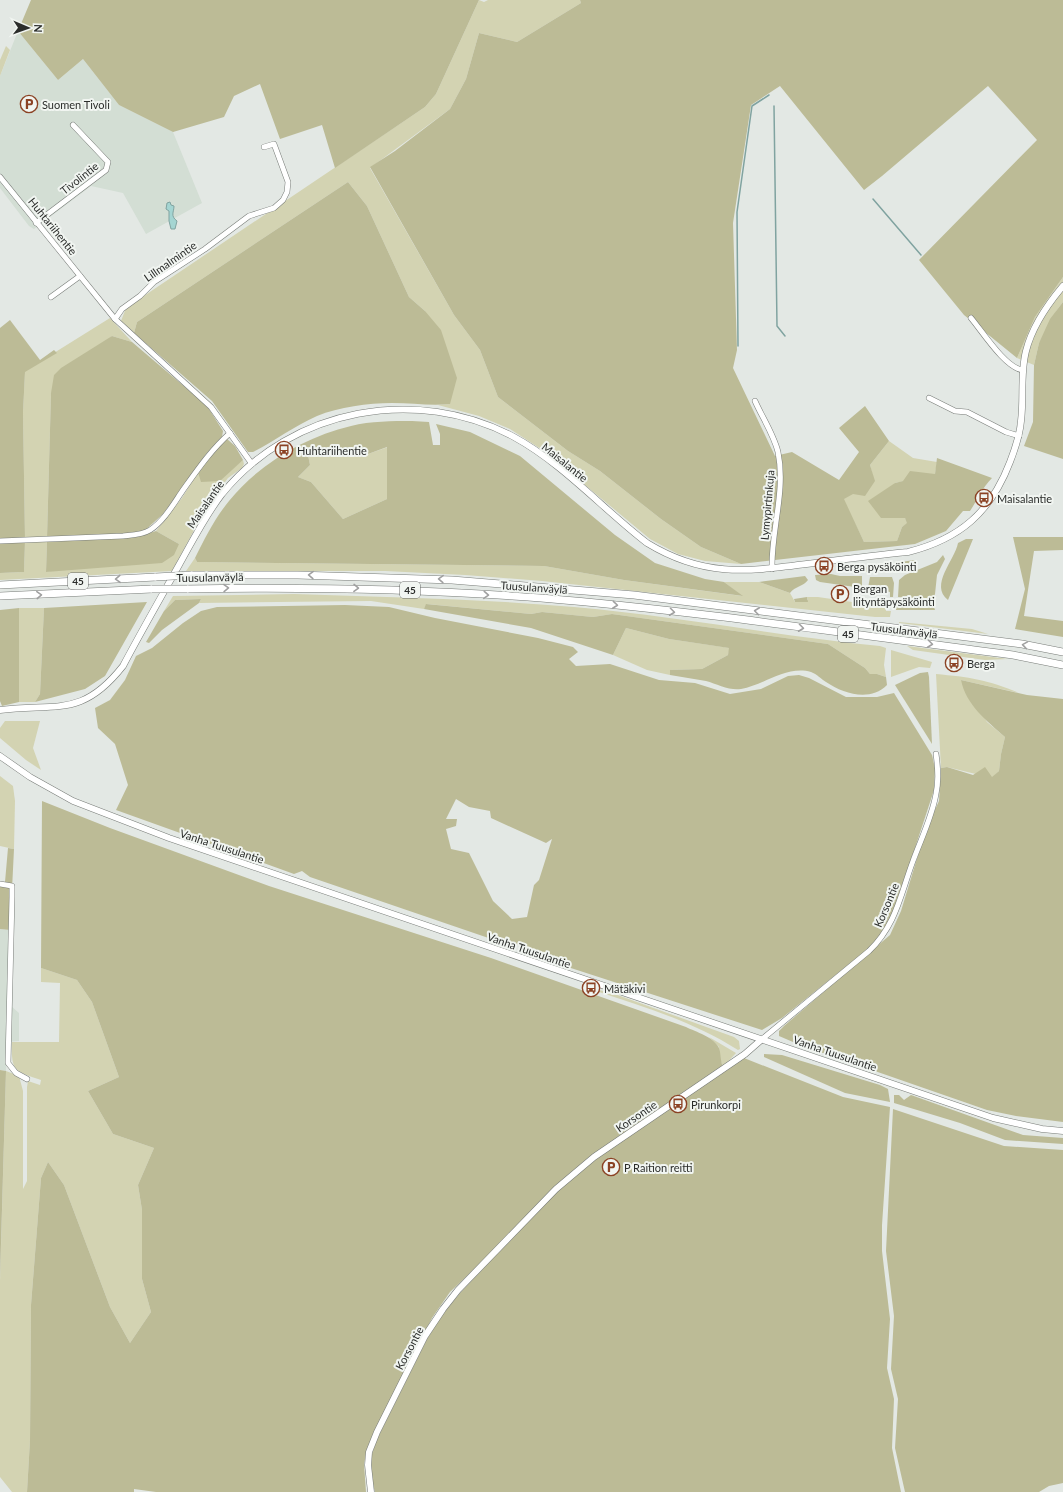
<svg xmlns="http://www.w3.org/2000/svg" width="1063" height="1492" font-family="Lato,sans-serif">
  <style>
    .built { fill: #d3ded4 }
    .green { fill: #d3d3b2 }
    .forest { fill: #bcbb96; fill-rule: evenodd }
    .water { fill: #a4d5d2; stroke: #80a3a0 }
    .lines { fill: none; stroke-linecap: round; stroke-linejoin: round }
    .stream { stroke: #80a3a0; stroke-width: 1.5 }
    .minor-casing { stroke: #787c78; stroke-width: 6 }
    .major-casing { stroke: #787c78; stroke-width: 7 }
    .highway-casing { stroke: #787c78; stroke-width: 8 }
    .minor { stroke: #fff; stroke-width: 5 }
    .major { stroke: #fff; stroke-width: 6 }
    .highway { stroke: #fff; stroke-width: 7 }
    .highway-bridge-casing { stroke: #787c78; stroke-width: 8; stroke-linecap: butt }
    .highway-bridge { stroke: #fff; stroke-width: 7 }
    .oneway { stroke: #a0a0a0 }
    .labels { text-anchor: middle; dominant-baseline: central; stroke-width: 4; stroke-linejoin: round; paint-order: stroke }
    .shield { fill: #f1f5f1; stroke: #666966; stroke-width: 1 }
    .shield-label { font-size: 10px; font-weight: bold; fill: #2b2d2b }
    .poi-label { font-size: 11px; fill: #2b2d2b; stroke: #f1f5f1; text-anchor: start }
    .street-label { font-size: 11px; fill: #2b2d2b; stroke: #f1f5f1 }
  </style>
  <rect width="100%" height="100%" fill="#e3e8e4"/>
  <!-- built -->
  <g class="built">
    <polygon points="18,31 58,80 83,59 119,105 173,132 202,203 146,234 123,193 91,186 34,229 29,226 0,188 0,76"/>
    <polygon points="0,929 10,930 9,982 13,982 12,1007 19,1013 19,1041 7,1042 6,1071 0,1070"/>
  </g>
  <!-- green -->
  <g class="green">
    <polygon points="479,0 484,2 488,0 580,0 581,3 517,42 479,33 466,79 450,109 370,168 454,315 480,350 498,397 568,451 600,471 661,519 701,547 741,564 705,561 678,554 650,539 544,451 510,429 479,416 438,405 450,404 425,311 409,297 367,206 348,182 137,322 134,333 121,321 126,308 425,107 436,94"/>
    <polygon points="6,46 10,50 0,76 0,60"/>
    <polygon points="1063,277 1063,302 1057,310 1039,343 1034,365 1017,358 1035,317"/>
    <polygon points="110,318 132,342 112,336 51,393 47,538 25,538 23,413 25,371"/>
    <polygon points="889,441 913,458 937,462 935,474 895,483 881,518 905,518 908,523 902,527 897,541 864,542 843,499 874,481 870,465"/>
    <polygon points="388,447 387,499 343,519 311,482 298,477 310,465 308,455 357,451 368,454"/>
    <polygon points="243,460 244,464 242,468 228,478 206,508 172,571 0,580 0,573 24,572 25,542 47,542 46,572 179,544 156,531 182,498 198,472 223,476"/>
    <polygon points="195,558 197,562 544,566 624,580 742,596 724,582 759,582 790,593 795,602 808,600 807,597 818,597 886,607 886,611 891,611 890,617 875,617 542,581 465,575 385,571 186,571"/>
    <path d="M294,594c94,3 187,5 280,13 103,9 204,29 306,39l6,2 -2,17 2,12 -9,-3h-7l-5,-6 -37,-24 -216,-30 -19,3 -51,-5 -11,2 -104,-10 -3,5 -53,-8 -172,2 2,-4 -26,1 -11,11 9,-15z"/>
    <polygon points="19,608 44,608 40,694 35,702 19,702"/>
    <polygon points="899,622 972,629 988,634 899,623"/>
    <polygon points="626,628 669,639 730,648 728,655 702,669 670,670 670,675 647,670 613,655"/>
    <polygon points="907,646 1008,659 985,660 913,650"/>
    <polygon points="891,650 932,662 930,668 919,667 891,677"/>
    <path d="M936,674c33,3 53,6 83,19l-58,-13 26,42 18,15 -4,17 -2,17 -7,7 -45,-11 -6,1z"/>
    <polygon points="5,721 40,721 33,748 41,770 26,760 0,738 0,728"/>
    <polygon points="0,776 13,786 15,801 14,849 0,846"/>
    <path d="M41,968l36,12 15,22 27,75 -31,14 25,43 41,14 -16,37 4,25v69l9,33 -21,31 -20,-36 -46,-122 -16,-23 -7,16 -10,127 -1,135 -3,52h-15l-12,-15v-196l6,-210 13,5 4,15v98l4,-8v-94l1,-6 12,4 1,-5c-27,-9 -30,-9 -29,-38h47l1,-59 -19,-1z"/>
    <path d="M599,990l13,3 122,44 5,4 1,8 -2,1c-44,-28 -93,-43 -142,-59z"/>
    <polygon points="709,1037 736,1053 723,1067 720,1059 719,1047"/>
  </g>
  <!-- forest -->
  <g class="forest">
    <polygon points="31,0 479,0 436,94 425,107 335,168 322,125 280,139 260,84 234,96 224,117 173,132 119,105 83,59 58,80 18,31"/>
    <path d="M580,0h483v277l-28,40 -18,41 -53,-43 -45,-55 118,-120 -49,-54 -106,90 -18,14 -84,-104 -29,19 -18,118 4,127 -4,18 42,88 17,-4 47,28 20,-28 -20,-24 26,-22 24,35 -19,24 5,16 -10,15 -12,-2 -9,5 20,43 33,-1 5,-14 5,-4 -2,-5h-24l-13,-17 27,-18 8,-2 7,-10 25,3 2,-16 55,20c-10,10 -14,21 -22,33h-7l-17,20 -31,13 -174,20 -40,-17 -40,-28 -61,-48 -32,-20 -70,-54 -18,-47 -26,-35 -84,-148 25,-16 55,-42 16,-30 13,-46 38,9 64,-39z"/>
    <path d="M348,182l19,24 42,91 16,14 16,19 16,48 -7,26c-19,2 -38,-1 -58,-1 -24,0 -53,4 -75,13 -23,10 -42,25 -64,36h-5l-36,-51 -78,-68 3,-11z"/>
    <polygon points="1063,302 1063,459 1024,446 1033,422 1034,365 1039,343 1050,319"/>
    <polygon points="10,320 40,360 54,350 57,353 25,372 23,413 25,538 0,540 0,328"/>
    <polygon points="112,336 132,342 199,399 209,409 223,431 222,437 206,454 163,514 142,533 47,538 51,393 54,375 61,368"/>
    <path d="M412,421l17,1 4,23h7v-11l-4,-10 34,8 50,24 95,79 40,28 50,16 19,3 19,14 -119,-16 -80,-14 -347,-4 -2,-4c10,-20 20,-40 34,-57 31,-38 76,-64 122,-75 20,-5 41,-5 61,-5zM387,447v52l-44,20 -32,-37 -13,-5 12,-12 -2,-10 49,-4 11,3z"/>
    <polygon points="227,439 235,446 243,460 220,481 201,482 198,472 216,447"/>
    <polygon points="156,531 179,544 174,555 162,563 46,572 47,542 137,537"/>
    <polygon points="1013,537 1063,537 1063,550 1034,551 1024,616 1063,621 1063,637 1015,629 1025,589"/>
    <path d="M966,539h7l-25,61c-19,-15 7,-40 10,-57z"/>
    <polygon points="25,542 24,572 0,573 0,543"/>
    <polygon points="943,555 945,559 937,575 935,594 933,599 898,597 899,580 905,575 937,562"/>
    <path d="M915,560l1,3c-17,14 -45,8 -66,8v-2z"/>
    <polygon points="831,574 840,576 862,576 862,588 820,582 816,580 815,575"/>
    <path d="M805,576l3,4c-5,7 -13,6 -18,13l-31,-11z"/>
    <polygon points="870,577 892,577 894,583 893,597 890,597 890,592 868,588"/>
    <polygon points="807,597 808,602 795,602 794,599"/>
    <polygon points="201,599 199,603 162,630 149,643 146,642 164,611 175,600"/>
    <polygon points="147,602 105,676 85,689 35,702 40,694 44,608"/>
    <polygon points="897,603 929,604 934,607 935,610 896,610"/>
    <path d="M426,604l105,10 11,-2 51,5 19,-3 216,30 37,24 5,6h7l9,3 1,8c-17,17 -43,9 -61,-3 -5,-3 -9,-8 -15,-10 -24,-7 -47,13 -70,17 -11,2 -24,-5 -35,-8 -12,-2 -24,-4 -36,-6v-5l32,-1 26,-14 1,-7 -60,-9 -43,-11 -13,27 -82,-27 -107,-19z"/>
    <path d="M345,605l44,2 46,11 103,20 35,9 5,5 -9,7 7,7 34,-2 49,16 36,3 35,11 31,-5 27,-13 11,-1 10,3 37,19h31l17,-4 38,62 3,13 -1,22 -40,122 -20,32 -92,74 -20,12 -222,-72c-9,-6 -19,-16 -31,-13l-199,-68 -8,-6 -8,3 -178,-64 12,-25 -13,-41 -17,-16 -3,-20 15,-8 15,-20 11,-24 16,-8 31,-25 18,-12 16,-4zM456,799l13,8 21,4 1,7 55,25 6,-4 -13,41 -5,5 -7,32 -15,2 -19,-18 -24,-48 -18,-4 -5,-20 10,-3 1,-7h-11z"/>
    <polygon points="19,608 19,702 2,706 0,701 0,610"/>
    <polygon points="928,672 929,677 932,744 895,685 920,673"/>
    <path d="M961,680l66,15 36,4v423l-47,-6 -29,-6 -187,-65 -21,-9v-5l5,-5 106,-91 11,-24 25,-82 13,-28 2,-33 6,-1 26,8 12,-8 7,10 7,-6 2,-17 4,-17c-18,-16 -39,-32 -44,-57z"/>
    <path d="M42,801l68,27 159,58 222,72 195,69c10,5 28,10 33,21 2,5 1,12 4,19l-130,89 -143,136 -18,26 -65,131 -3,15 2,28h-210l-22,-3v3h-107l3,-52 1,-135 10,-127 7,-16 16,23 46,122 20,36 21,-31 -9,-33v-69l-4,-25 16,-37 -41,-14 -25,-43 31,-14 -27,-75 -15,-22 -36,-12z"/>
    <polygon points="8,848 14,849 10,930 0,929 0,882 5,882"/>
    <polygon points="764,1054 782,1055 880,1085 888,1089 890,1102 845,1093 764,1057"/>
    <polygon points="744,1058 843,1097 890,1107 882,1225 882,1251 890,1319 887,1368 894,1399 892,1448 901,1492 375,1492 372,1480 371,1457 377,1439 427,1339 444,1312 461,1292 557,1190 594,1158"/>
    <polygon points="0,1070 6,1071 0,1278"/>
    <polygon points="894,1095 899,1095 904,1100 911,1095 1023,1135 1063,1138 1063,1144 1005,1140 960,1123 894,1103"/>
    <polygon points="893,1109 1004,1146 1063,1150 1063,1483 1049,1486 1039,1492 905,1492 895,1448 898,1399 891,1369 894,1316 886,1251"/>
  </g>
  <!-- water -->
  <path class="water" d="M170,202l1,3 3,1c0,6 -4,10 3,15l-2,8h-4l-2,-8v-10l-3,-2 1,-6z"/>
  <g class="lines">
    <!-- stream -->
    <g class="stream">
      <polyline points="774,106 777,326 785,336"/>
      <polyline points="873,199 921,255"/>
      <polyline points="738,346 737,212 752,106 769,95"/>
    </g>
    <defs>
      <g id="minor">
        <polyline points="0,177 115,319 211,407 252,464"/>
        <polyline points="36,223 106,170 108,162 73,125"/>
        <polyline points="51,297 80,276"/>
        <path d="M971,318c11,13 35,51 52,52"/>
        <polyline points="115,319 122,309 140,296 154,282 205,249 249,216 274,208 283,200 287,192 288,182 274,144 264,147"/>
        <polyline points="929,398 955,411 967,412 1006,432 1019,436"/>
        <path d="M755,401c7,16 19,34 23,51 8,39 -7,78 -6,117"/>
        <path d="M0,541l123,-5c9,-1 19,-1 27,-6 14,-9 24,-27 33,-40 15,-21 28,-40 47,-57"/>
        <polyline points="0,884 12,886 12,897 8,1063 16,1073 27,1079"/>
        <path d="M761,1040l108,-89c27,-26 31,-55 44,-90 8,-22 19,-44 23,-67 3,-13 2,-26 0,-40"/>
      </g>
      <g id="major">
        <path d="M0,710c57,-7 82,8 123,-44 18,-34 37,-67 56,-101 13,-23 26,-49 43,-71 70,-86 195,-109 292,-57 48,26 90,73 133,106 59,36 103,28 168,20 31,-4 62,-8 93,-11 52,-13 83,-40 102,-90 5,-13 10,-27 11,-41 3,-23 -1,-47 5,-70 6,-24 21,-46 37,-65"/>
        <polyline points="0,756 30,777 73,801 169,838 993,1118 1042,1129 1063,1131"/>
        <polyline points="371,1492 368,1465 369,1452 377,1432 425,1336 443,1309 458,1290 556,1189 594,1157 745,1054 761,1040"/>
      </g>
      <g id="highway">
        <polyline points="191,575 298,575 452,580 634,595 1022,644 1063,652"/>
        <polyline points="0,585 156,577"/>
        <path d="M187,589c118,-2 236,0 354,9 158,13 315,37 472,57l50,10"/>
        <polyline points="0,596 152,589"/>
      </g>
    </defs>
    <!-- minor casing -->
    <use href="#minor" class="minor-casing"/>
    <!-- major casing -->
    <use href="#major" class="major-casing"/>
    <!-- highway casing -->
    <use href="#highway" class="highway-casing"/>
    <!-- minor -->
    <use href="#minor" class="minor"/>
    <!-- major -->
    <use href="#major" class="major"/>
    <!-- highway -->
    <use href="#highway" class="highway"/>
    <defs>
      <g id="highway-bridge">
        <polyline points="156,577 191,575"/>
        <polyline points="152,589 187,589"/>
      </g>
    </defs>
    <!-- highway-bridge casing -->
    <use href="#highway-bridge" class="highway-bridge-casing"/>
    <!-- highway-bridge -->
    <use href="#highway-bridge" class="highway-bridge"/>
  </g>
  <!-- one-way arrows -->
  <defs><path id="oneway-chevron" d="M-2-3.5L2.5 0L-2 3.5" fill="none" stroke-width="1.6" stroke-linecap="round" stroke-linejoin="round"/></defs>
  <g class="oneway">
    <use href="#oneway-chevron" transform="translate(311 575) rotate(-178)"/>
    <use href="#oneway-chevron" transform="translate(118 579) rotate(177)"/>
    <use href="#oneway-chevron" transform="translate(441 579) rotate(-178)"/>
    <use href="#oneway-chevron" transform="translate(226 588) rotate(-1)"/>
    <use href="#oneway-chevron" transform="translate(356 588) rotate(1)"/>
    <use href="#oneway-chevron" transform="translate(39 595) rotate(-3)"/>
    <use href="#oneway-chevron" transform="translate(486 595) rotate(4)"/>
    <use href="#oneway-chevron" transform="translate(615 605) rotate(6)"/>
    <use href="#oneway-chevron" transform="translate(757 611) rotate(-173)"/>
    <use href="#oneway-chevron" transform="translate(672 612) rotate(7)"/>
    <use href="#oneway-chevron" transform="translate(801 628) rotate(7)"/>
    <use href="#oneway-chevron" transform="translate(930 644) rotate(7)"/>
    <use href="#oneway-chevron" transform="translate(1025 645) rotate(-171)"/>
  </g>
  <!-- icons -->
  <defs>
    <symbol id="parking-ring" viewBox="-11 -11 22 22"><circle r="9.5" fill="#f1f5f1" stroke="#8b4224" stroke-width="1.5"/><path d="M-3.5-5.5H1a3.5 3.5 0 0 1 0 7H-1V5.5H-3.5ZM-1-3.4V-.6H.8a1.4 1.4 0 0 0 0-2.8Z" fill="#8b4224"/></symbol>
    <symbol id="bus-ring" viewBox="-11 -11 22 22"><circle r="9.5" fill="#f1f5f1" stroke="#8b4224" stroke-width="1.5"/><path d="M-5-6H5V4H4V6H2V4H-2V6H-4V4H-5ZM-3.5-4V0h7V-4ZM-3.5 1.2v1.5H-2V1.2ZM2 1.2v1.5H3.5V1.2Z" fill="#8b4224"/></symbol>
  </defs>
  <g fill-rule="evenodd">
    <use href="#parking-ring" x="19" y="94" width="20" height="20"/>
    <use href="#bus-ring" x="274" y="440" width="20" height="20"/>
    <use href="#bus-ring" x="974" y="488" width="20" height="20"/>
    <use href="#bus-ring" x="814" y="556" width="20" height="20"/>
    <use href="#parking-ring" x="830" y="584" width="20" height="20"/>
    <use href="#bus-ring" x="944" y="653" width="20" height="20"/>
    <use href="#bus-ring" x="581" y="978" width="20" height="20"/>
    <use href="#bus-ring" x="668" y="1094" width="20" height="20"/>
    <use href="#parking-ring" x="601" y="1157" width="20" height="20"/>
  </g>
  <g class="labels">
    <!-- shield labels -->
    <g class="shield">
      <rect x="68" y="573" width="20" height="16" rx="3"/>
      <rect x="400" y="582" width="20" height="16" rx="3"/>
      <rect x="838" y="626" width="20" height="16" rx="3"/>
    </g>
    <g class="shield-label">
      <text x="78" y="581">45</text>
      <text x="410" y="590">45</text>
      <text x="848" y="634">45</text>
    </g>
    <!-- poi labels -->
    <g class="poi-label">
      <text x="42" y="104">Suomen Tivoli</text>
      <text x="297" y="450">Huhtariihentie</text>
      <text x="997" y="498">Maisalantie</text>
      <text x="837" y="566">Berga pysäköinti</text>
      <text x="853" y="588">Bergan<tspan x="853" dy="13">liityntäpysäköinti</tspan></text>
      <text x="967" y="663">Berga</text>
      <text x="604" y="988">Mätäkivi</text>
      <text x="691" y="1104">Pirunkorpi</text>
      <text x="624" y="1167">P Raition reitti</text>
    </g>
    <!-- street labels -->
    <g class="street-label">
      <text transform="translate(79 178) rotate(-38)">Tivolintie</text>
      <text transform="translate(53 226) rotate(51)">Huhtariihentie</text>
      <text transform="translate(170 261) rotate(-35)">Lillmalmintie</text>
      <text transform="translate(565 462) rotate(39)">Maisalantie</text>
      <text transform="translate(205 504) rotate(-55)">Maisalantie</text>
      <text transform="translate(767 505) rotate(-85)">Lymypirtinkuja</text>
      <text transform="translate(210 577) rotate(-1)">Tuusulanväylä</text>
      <text transform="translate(534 587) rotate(4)">Tuusulanväylä</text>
      <text transform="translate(904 630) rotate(7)">Tuusulanväylä</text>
      <text transform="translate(222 846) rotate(18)">Vanha Tuusulantie</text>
      <text transform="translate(886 905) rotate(-67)">Korsontie</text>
      <text transform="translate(529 950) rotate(19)">Vanha Tuusulantie</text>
      <text transform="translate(835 1053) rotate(19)">Vanha Tuusulantie</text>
      <text transform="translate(636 1116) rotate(-34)">Korsontie</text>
      <text transform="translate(409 1348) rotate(-62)">Korsontie</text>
    </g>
  </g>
  <!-- north arrow -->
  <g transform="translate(28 28) rotate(92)" stroke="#f1f5f1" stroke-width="3" paint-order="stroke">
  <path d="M0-3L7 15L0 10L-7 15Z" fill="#2b2d2b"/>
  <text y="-6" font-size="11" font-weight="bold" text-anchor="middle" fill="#2b2d2b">N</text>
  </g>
</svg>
